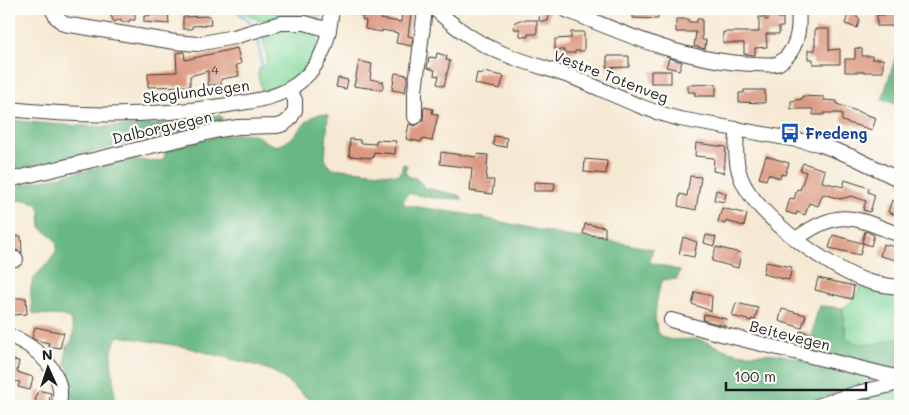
<svg xmlns="http://www.w3.org/2000/svg" width="909" height="415" font-family="Mali,sans-serif">
  <style>
    .green { fill: #81d79b; stroke: #4e7a5c }
    .forest { fill: #68b883; stroke: #426a50 }
    .lines { fill: none; stroke-linecap: round; stroke-linejoin: round }
    .stream { stroke: #6cbde7; stroke-width: 2.5 }
    .building { fill: #dc9981 }
    .minor-casing { stroke: #3d3b37; stroke-width: 16 }
    .minor { stroke: #fff; stroke-width: 14 }
    .labels { text-anchor: middle; dominant-baseline: central; stroke-width: 4.5; stroke-linejoin: round; paint-order: stroke }
    .number-label { font-size: 12px; fill: #4c3b35 }
    .street-label { font-size: 15px; fill: #1c1c1c; stroke: #fdfcf7 }
    .transit-label { font-size: 15px; font-weight: bold; fill: #164399; stroke: #fdfcf7; text-anchor: start }
  </style>
  <rect width="100%" height="100%" fill="#fdfcf7"/>
  <filter id="ink" filterUnits="userSpaceOnUse"><feTurbulence type="fractalNoise" baseFrequency=".02" numOctaves="2"/><feDisplacementMap in="SourceGraphic" scale="10" xChannelSelector="R" yChannelSelector="G"/><feConvolveMatrix kernelMatrix="1 2 1 2 8 2 1 2 1" color-interpolation-filters="sRGB"/></filter>
  <filter id="wash" filterUnits="userSpaceOnUse"><feTurbulence type="fractalNoise" baseFrequency=".0096" numOctaves="4" result="noise"/><feDisplacementMap in="SourceGraphic" scale="20" xChannelSelector="R" yChannelSelector="G"/><feGaussianBlur stdDeviation="1.12" result="paint"/><feColorMatrix in="noise" values="0 0 0 0 0 0 0 0 0 0 0 0 0 0 0 0 0 1.4 0 .05"/><feComposite in="paint" operator="in"/></filter>
  <g filter="url(#wash)">
    <rect width="100%" height="100%" fill="#f6e9d3"/>
    <!-- green -->
    <g class="green">
      <polygon points="239,9 325,9 322,16 313,18 282,16 259,21"/>
      <path d="M285,28c7,0 18,-1 24,2 25,14 -10,47 -24,55 -7,4 -15,5 -23,7l-4,-17 1,-6 7,-4 1,-7 -5,-24z"/>
      <path d="M863,284l37,9v44c-15,5 -40,13 -54,1l-3,-30 8,-6z"/>
      <polygon points="900,388 900,406 827,406"/>
    </g>
    <!-- forest -->
    <g class="forest">
      <polygon points="899,46 900,47 900,105 882,100"/>
      <path d="M319,114l9,1 -3,44 2,5 4,4 69,7 3,-11 4,1 -2,7 3,4 9,3 8,9 33,7 5,4 -29,-1 -27,-5 -4,9 2,3 60,9 100,22 56,7 32,6 -4,13 31,9 -3,8 -14,1c-6,9 -12,47 -3,55 8,9 29,2 41,5 12,4 23,11 36,13 15,3 31,-1 46,2 29,6 57,14 86,21l3,4v3l-59,18 -9,5h-487l-34,-28 -9,-6 -15,-6 -74,-19 -65,-11 -4,2c-11,26 2,45 -2,68l-45,-1 -1,-3 2,-18 -1,-13 -4,-9 2,-16c9,-7 7,-17 3,-27l-5,-3 -30,-2 -3,-2c0,-10 -3,-23 1,-32 5,-10 34,-28 20,-42 -3,-4 -8,-6 -12,-10l-1,-18 -3,-7 -11,-3 -17,1v-13l122,-28c13,-1 17,4 32,0l4,-10c23,-6 62,-19 85,-16 9,2 18,14 28,11 17,-5 21,-25 39,-31z"/>
      <path d="M219,115l3,2v3l-3,3 -210,48v-51c54,6 110,10 164,2 16,-2 31,-5 46,-7z"/>
      <path d="M820,306l23,2 3,30c14,12 39,4 54,-1v36l-105,-27h14c5,-13 4,-26 11,-40z"/>
    </g>
    <g class="lines">
      <!-- stream -->
      <g class="stream">
        <polyline points="234,9 251,22"/>
        <polyline points="258,36 262,67"/>
      </g>
    </g>
    <g id="blocks">
      <!-- building -->
      <g class="building">
        <polygon points="108,9 135,9 135,20 129,20 129,22 121,22 121,19 114,22"/>
        <polygon points="158,9 168,9 169,24 144,22 144,16 159,15"/>
        <polygon points="347,9 382,9 380,19 401,22 402,12 411,14 408,36 413,37 412,46 396,43 398,33 382,30 382,32 365,29 366,21 362,20 363,16 347,12"/>
        <polygon points="633,9 658,9 658,19 633,18"/>
        <polygon points="768,9 779,9 778,18 783,18 783,27 779,27 779,34 766,34 767,47 755,48 755,55 744,54 744,43 723,43 723,32 759,32 759,17 765,17 765,20 768,20"/>
        <polygon points="850,9 857,9 857,18 860,19 857,28 845,24"/>
        <polygon points="540,10 550,10 548,21 539,21"/>
        <rect x="877" y="15" width="23" height="11"/>
        <polygon points="210,16 211,25 192,26 192,29 183,29 183,17"/>
        <polygon points="676,19 688,19 688,22 697,22 697,19 702,19 702,40 706,40 705,49 694,46 696,32 676,32"/>
        <polygon points="520,20 537,20 537,34 528,34 528,37 520,36 520,29 514,29 515,22"/>
        <polygon points="815,29 829,29 829,50 840,49 840,64 813,64 813,59 808,59 808,50 815,50"/>
        <polygon points="571,32 584,32 584,51 575,51 575,53 564,53 564,50 555,50 555,39 571,38"/>
        <polygon points="237,48 241,64 236,65 239,76 221,79 221,85 208,85 208,71 190,76 190,86 148,87 148,73 177,72 176,53 184,52 185,60"/>
        <polygon points="855,48 862,49 862,56 872,56 872,59 883,59 883,72 845,72 845,59 855,59"/>
        <polygon points="437,53 447,56 446,60 450,61 444,86 437,84 439,76 434,75 435,70 427,68 429,57 436,58"/>
        <polygon points="607,56 629,56 629,67 607,68"/>
        <polygon points="669,58 682,62 679,70 666,67"/>
        <polygon points="359,61 372,64 370,79 384,82 382,90 354,86"/>
        <rect x="651" y="71" width="20" height="12"/>
        <polygon points="483,72 504,76 500,89 475,84 477,73 483,74"/>
        <polygon points="395,73 408,75 405,92 392,90"/>
        <polygon points="338,78 348,80 346,89 336,87"/>
        <polygon points="716,84 716,96 695,96 695,92 688,92 688,85"/>
        <polygon points="744,90 765,90 765,103 739,102 739,93 744,93"/>
        <polygon points="802,96 824,97 824,100 837,101 837,104 876,118 872,130 842,121 842,113 824,113 824,115 813,115 813,109 791,109 791,101 802,99"/>
        <polygon points="424,107 433,109 432,113 438,115 432,141 422,139 421,142 406,139 409,124 415,126 423,121"/>
        <polygon points="494,136 507,138 506,147 493,145"/>
        <polygon points="350,139 360,140 360,143 376,144 376,140 396,141 395,154 374,152 373,158 349,156"/>
        <polygon points="696,143 726,147 724,173 713,171 714,158 695,156"/>
        <polygon points="441,152 476,157 477,154 488,155 486,180 494,180 492,194 470,191 472,168 440,164"/>
        <polygon points="766,156 789,163 785,175 781,174 780,178 768,174 766,180 759,178"/>
        <polygon points="585,159 607,161 606,174 584,172"/>
        <polygon points="803,163 825,170 822,182 843,187 845,180 869,188 868,192 875,195 870,212 863,210 866,201 852,196 840,199 823,194 818,206 809,203 805,215 797,212 796,215 786,212 790,198 794,199 797,189 800,190 806,172 800,170"/>
        <polygon points="690,176 701,177 696,210 678,206 680,194 687,196"/>
        <polygon points="534,182 555,183 554,191 534,191"/>
        <polygon points="716,190 726,193 724,202 714,200"/>
        <polygon points="892,200 900,202 900,216 888,212"/>
        <polygon points="722,208 747,214 744,226 726,221 725,224 718,222"/>
        <polygon points="585,224 605,227 605,237 583,234"/>
        <polygon points="865,231 874,235 871,246 863,243 860,255 829,248 833,235 862,243"/>
        <polygon points="706,235 716,237 714,246 704,243"/>
        <polygon points="21,236 22,253 16,250 9,250 9,237"/>
        <polygon points="683,237 697,242 694,257 679,254"/>
        <polygon points="883,244 900,248 900,261 880,256"/>
        <polygon points="716,247 741,253 738,268 712,261"/>
        <polygon points="766,262 792,267 789,280 763,274"/>
        <polygon points="818,278 854,286 852,299 815,290"/>
        <polygon points="695,292 712,296 711,311 692,304"/>
        <polygon points="14,298 26,298 27,314 12,315 12,309 9,310 9,302 14,302"/>
        <polygon points="736,303 758,308 755,320 751,319 751,321 732,316"/>
        <polygon points="782,309 806,315 802,328 779,321"/>
        <polygon points="704,314 727,319 726,326 703,320"/>
        <polygon points="35,327 64,333 60,348 48,346 49,343 36,340 32,338"/>
        <polygon points="800,331 810,333 807,345 797,343"/>
        <polygon points="9,359 19,361 17,372 33,377 30,390 18,387 20,382 14,381 14,378 9,377"/>
        <polygon points="37,390 51,393 48,406 35,405"/>
      </g>
    </g>
  </g>
  <g filter="url(#ink)">
    <use href="#blocks" fill-opacity="0" stroke="#3d3b37" stroke-width="1"/>
    <g class="lines">
      <defs>
        <g id="minor">
          <polyline points="52,9 57,18 64,24 175,42 197,44 234,37 281,23 305,23 329,30"/>
          <path d="M435,9c12,11 24,21 39,30 28,18 71,28 103,40 34,14 66,31 103,40l139,25 34,13 47,23"/>
          <path d="M564,9c62,26 124,53 192,55 7,0 17,2 23,-1 19,-12 21,-35 19,-54"/>
          <path d="M9,109c74,8 146,8 219,-4 26,-4 54,-7 74,-25 22,-19 27,-43 30,-71"/>
          <polyline points="415,117 415,91 425,9"/>
          <path d="M738,129c-3,17 -3,33 3,49 14,37 91,93 129,104 10,3 20,4 30,5"/>
          <polyline points="9,180 219,130 238,127 277,126 284,124 290,119 295,110 295,100 289,89"/>
          <path d="M796,239c44,-33 59,-21 104,-4"/>
          <polyline points="9,259 16,259"/>
          <polyline points="671,320 721,334 900,378"/>
          <path d="M9,336c27,8 60,41 49,70"/>
          <polyline points="817,406 857,393 900,383"/>
        </g>
      </defs>
      <!-- minor casing -->
      <use href="#minor" class="minor-casing"/>
      <!-- minor -->
      <use href="#minor" class="minor"/>
    </g>
  </g>
  <!-- icons -->
  <defs>
    <symbol id="bus-bare" viewBox="-9 -9 18 18"><path d="M-5-6H5V4H4V6H2V4H-2V6H-4V4H-5ZM-3.5-4V0h7V-4ZM-3.5 1.2v1.5H-2V1.2ZM2 1.2v1.5H3.5V1.2Z" fill="#1a4fb4" stroke="#fdfcf7" stroke-width="2.5" paint-order="stroke"/></symbol>
  </defs>
  <g fill-rule="evenodd">
    <use href="#bus-bare" x="776" y="119" width="28" height="28"/>
  </g>
  <g class="labels">
    <!-- number labels -->
    <g class="number-label">
      <text x="215" y="69">4</text>
    </g>
    <!-- street labels -->
    <g class="street-label">
      <text transform="translate(611 76) rotate(21)">Vestre Totenveg</text>
      <text transform="translate(196 91) rotate(-7)">Skoglundvegen</text>
      <text transform="translate(162 127) rotate(-13)">Dalborgvegen</text>
      <text transform="translate(790 335) rotate(14)">Beitevegen</text>
    </g>
    <!-- transit labels -->
    <g class="transit-label">
      <text x="805" y="133">Fredeng</text>
    </g>
  </g>
  <!-- margin -->
  <rect width="909" height="415" fill="none" stroke="#fdfcf7" stroke-width="30"/>
  <!-- north arrow -->
  <g transform="translate(48 368) rotate(357)" stroke="#fdfcf7" stroke-width="4" paint-order="stroke">
  <path d="M0-4L9 19L0 12L-9 19Z" fill="#1c1c1c"/>
  <text y="-8" font-size="14" font-weight="bold" text-anchor="middle" fill="#1c1c1c">N</text>
  </g>
  <!-- scale -->
  <path d="M726 382v8h140v-8" fill="none" stroke="#1c1c1c" stroke-width="2.5"/>
  <text x="734" y="382" font-size="15" fill="#1c1c1c" stroke="#fdfcf7" stroke-width="4" paint-order="stroke">100 m</text>
</svg>
